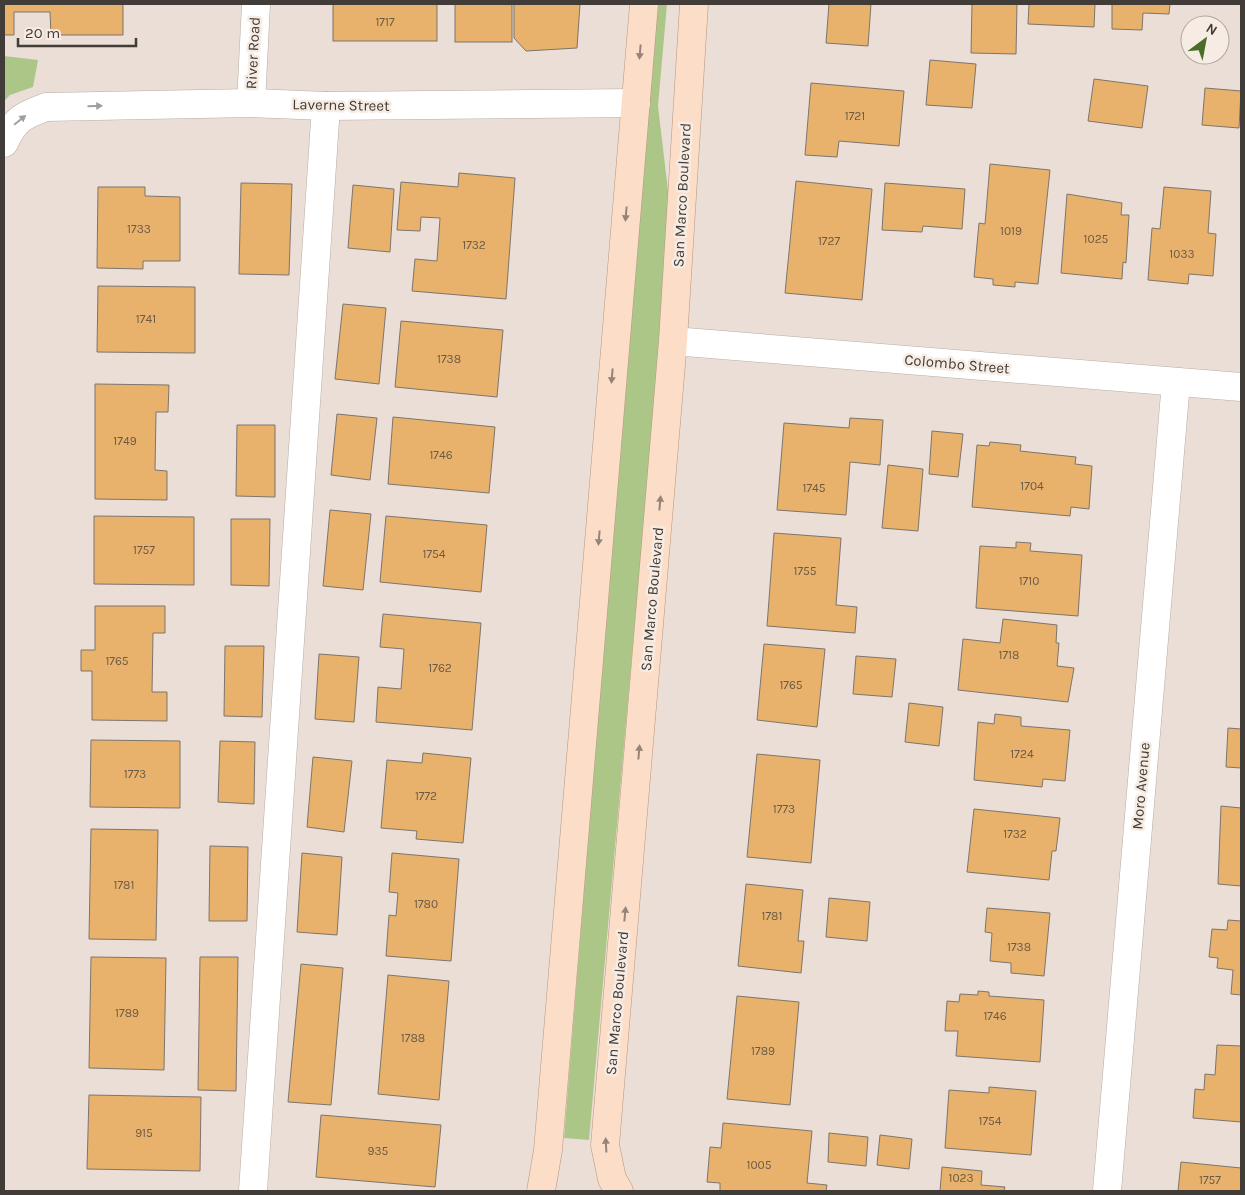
<svg xmlns="http://www.w3.org/2000/svg" width="1245" height="1195" font-family="Karla,sans-serif">
  <style>
    .green { fill: #acc688 }
    .building { fill: #e9b26c; stroke: #7d756b }
    .lines { fill: none; stroke-linecap: round; stroke-linejoin: round }
    .minor-casing { stroke: #b8ada5; stroke-width: 29 }
    .major-casing { stroke: #b9967e; stroke-width: 29 }
    .minor { stroke: #fff; stroke-width: 28 }
    .major { stroke: #fbddc8; stroke-width: 28 }
    .oneway { fill: #958479 }
    .oneway2 { fill: #a09e9c }
    .labels { text-anchor: middle; dominant-baseline: central; stroke-width: 5; stroke-linejoin: round; paint-order: stroke }
    .number-label { font-size: 12px; fill: #6b5a45 }
    .street-label { font-size: 15px; fill: #413c38; stroke: #f7ece3 }
  </style>
  <rect width="100%" height="100%" fill="#eaded6"/>
  <!-- green -->
  <g class="green">
    <polygon points="658,4 667,4 658,106 671,216 589,1140 564,1138 620,443"/>
    <polygon points="4,56 38,60 33,87 10,95 4,101"/>
  </g>
  <!-- building -->
  <g class="building">
    <polygon points="4,4 123,4 123,35 51,35 50,12 14,12 14,35 4,35"/>
    <rect x="333" y="4" width="104" height="37"/>
    <rect x="455" y="4" width="57" height="38"/>
    <polygon points="514,4 580,4 577,48 526,51 514,38"/>
    <polygon points="829,4 871,4 868,46 826,43"/>
    <polygon points="972,4 1017,4 1016,54 971,53"/>
    <polygon points="1029,4 1095,4 1094,27 1028,24"/>
    <polygon points="1112,4 1170,4 1169,14 1143,13 1142,30 1112,29"/>
    <polygon points="930,60 976,64 972,108 926,105"/>
    <polygon points="1094,79 1148,86 1142,128 1088,121"/>
    <polygon points="811,83 904,91 899,146 839,141 837,157 805,155"/>
    <polygon points="1205,88 1241,91 1239,128 1202,125"/>
    <polygon points="990,164 1050,170 1038,284 1015,282 1015,287 993,285 993,279 974,277 979,223 985,224"/>
    <polygon points="459,173 515,178 506,299 412,291 415,259 437,261 440,218 421,217 420,231 397,230 401,182 458,187"/>
    <polygon points="796,181 872,189 862,300 785,293"/>
    <polygon points="241,183 292,184 289,275 239,274"/>
    <polygon points="885,183 965,189 962,229 923,226 922,232 882,230"/>
    <polygon points="353,185 394,189 390,252 348,248"/>
    <polygon points="98,187 145,187 145,196 180,197 180,261 143,261 143,269 97,268"/>
    <polygon points="1164,187 1211,191 1208,233 1216,234 1213,276 1189,274 1188,284 1148,280 1152,228 1160,229"/>
    <polygon points="1067,194 1122,203 1121,215 1129,215 1126,263 1123,262 1122,279 1061,273"/>
    <polygon points="98,286 195,287 195,353 97,352"/>
    <polygon points="343,304 386,308 379,384 335,379"/>
    <polygon points="401,321 503,330 497,397 395,387"/>
    <polygon points="95,384 169,385 168,412 156,412 155,470 167,471 167,500 95,499"/>
    <polygon points="337,414 377,418 370,480 331,475"/>
    <polygon points="393,417 495,427 489,493 388,484"/>
    <polygon points="850,418 883,420 880,465 850,462 846,515 777,510 784,423 849,428"/>
    <polygon points="237,425 275,425 275,497 236,496"/>
    <polygon points="932,431 963,434 958,477 929,474"/>
    <polygon points="990,442 1021,445 1020,451 1076,457 1075,464 1092,466 1089,509 1071,507 1070,516 972,507 977,445 989,446"/>
    <polygon points="888,465 923,469 918,531 882,528"/>
    <polygon points="330,510 371,514 363,590 323,586"/>
    <polygon points="94,516 194,517 194,585 94,584"/>
    <polygon points="386,516 487,525 481,592 380,582"/>
    <polygon points="231,519 270,519 269,586 231,585"/>
    <polygon points="774,533 841,538 836,605 857,607 855,633 767,626"/>
    <polygon points="1016,542 1031,543 1030,551 1082,555 1078,616 976,608 980,546 1016,548"/>
    <polygon points="95,606 165,606 165,633 153,633 152,692 167,692 167,721 92,720 92,671 81,671 81,650 95,650"/>
    <polygon points="383,614 481,623 472,730 376,722 378,687 401,689 404,649 380,647"/>
    <polygon points="1003,619 1057,625 1056,643 1059,643 1057,666 1074,668 1068,702 958,690 963,639 1000,643"/>
    <polygon points="764,644 825,649 817,727 757,720"/>
    <polygon points="225,646 264,646 262,717 224,716"/>
    <polygon points="319,654 359,657 354,722 315,719"/>
    <polygon points="856,656 896,659 892,697 853,694"/>
    <polygon points="909,703 943,707 939,746 905,742"/>
    <polygon points="995,714 1021,717 1021,726 1070,730 1065,781 1043,779 1042,787 974,780 978,722 994,724"/>
    <polygon points="1228,728 1241,729 1241,768 1226,767"/>
    <polygon points="91,740 180,741 180,808 90,807"/>
    <polygon points="220,741 255,742 254,804 218,802"/>
    <polygon points="423,753 471,758 463,843 416,839 417,831 381,828 387,760 422,763"/>
    <polygon points="757,754 820,760 811,863 747,857"/>
    <polygon points="313,757 352,761 344,832 307,827"/>
    <polygon points="1221,806 1241,808 1241,886 1218,884"/>
    <polygon points="974,809 1060,818 1056,851 1052,851 1049,880 967,872"/>
    <polygon points="91,829 158,830 156,940 89,939"/>
    <polygon points="210,846 248,847 247,921 209,921"/>
    <polygon points="302,853 342,857 337,935 297,932"/>
    <polygon points="392,853 459,859 451,961 386,956 389,915 396,916 398,893 389,892"/>
    <polygon points="746,884 803,890 798,941 804,941 801,973 738,966"/>
    <polygon points="829,898 870,902 867,941 826,937"/>
    <polygon points="987,908 1050,913 1044,976 1011,973 1011,963 990,961 992,933 985,932"/>
    <polygon points="1228,920 1241,921 1241,995 1231,994 1233,970 1217,968 1218,958 1209,957 1212,929 1227,930"/>
    <polygon points="91,957 166,958 164,1070 89,1068"/>
    <polygon points="200,957 238,957 236,1091 198,1090"/>
    <polygon points="301,964 343,968 331,1105 288,1102"/>
    <polygon points="388,975 449,981 439,1100 378,1094"/>
    <polygon points="978,991 989,992 989,996 1044,1000 1040,1062 956,1056 958,1031 945,1031 947,1001 959,1002 960,994 978,995"/>
    <polygon points="737,996 799,1002 790,1105 727,1099"/>
    <polygon points="1217,1045 1241,1046 1241,1122 1193,1118 1195,1089 1204,1090 1205,1074 1215,1075"/>
    <polygon points="989,1087 1036,1091 1031,1155 945,1148 949,1090 989,1093"/>
    <polygon points="89,1095 201,1097 200,1171 87,1169"/>
    <polygon points="321,1115 441,1125 435,1187 316,1177"/>
    <polygon points="723,1123 812,1131 807,1183 827,1185 826,1191 720,1191 720,1183 707,1182 710,1147 721,1148"/>
    <polygon points="829,1133 868,1137 866,1166 828,1162"/>
    <polygon points="880,1135 912,1139 909,1169 877,1165"/>
    <polygon points="1181,1162 1241,1168 1241,1191 1178,1191"/>
    <polygon points="942,1167 982,1171 981,1185 1005,1187 1004,1191 940,1191"/>
  </g>
  <g class="lines">
    <defs>
      <g id="minor">
        <polyline points="251,103 256,4"/>
        <path d="M4,143c11,-24 18,-27 42,-36l205,-4 75,3 310,-3"/>
        <polyline points="673,341 1241,387"/>
        <polyline points="253,1191 326,106"/>
        <polyline points="1107,1191 1176,382"/>
      </g>
      <g id="major">
        <polyline points="541,1191 548,1150 644,4"/>
        <polyline points="619,1191 612,1179 605,1145 673,341 694,4"/>
      </g>
    </defs>
    <!-- minor casing -->
    <use href="#minor" class="minor-casing"/>
    <!-- major casing -->
    <use href="#major" class="major-casing"/>
    <!-- minor -->
    <use href="#minor" class="minor"/>
    <!-- major -->
    <use href="#major" class="major"/>
  </g>
  <!-- one-way arrows -->
  <defs><path id="oneway-solid" d="M-6-.8H1V-3.2L6.5 0L1 3.2V.8H-6Z" transform="scale(1.25)"/></defs>
  <g class="oneway">
    <use href="#oneway-solid" transform="translate(640 52) rotate(95)"/>
    <use href="#oneway-solid" transform="translate(626 214) rotate(95)"/>
    <use href="#oneway-solid" transform="translate(612 376) rotate(95)"/>
    <use href="#oneway-solid" transform="translate(660 503) rotate(-85)"/>
    <use href="#oneway-solid" transform="translate(599 538) rotate(95)"/>
    <use href="#oneway-solid" transform="translate(639 752) rotate(-85)"/>
    <use href="#oneway-solid" transform="translate(625 914) rotate(-85)"/>
    <use href="#oneway-solid" transform="translate(606 1145) rotate(-93)"/>
  </g>
  <g class="oneway2">
    <use href="#oneway-solid" transform="translate(95 106) rotate(-1)"/>
    <use href="#oneway-solid" transform="translate(20 120) rotate(-39)"/>
  </g>
  <g class="labels">
    <!-- number labels -->
    <g class="number-label">
      <text x="385" y="22">1717</text>
      <text x="855" y="116">1721</text>
      <text x="139" y="229">1733</text>
      <text x="1011" y="231">1019</text>
      <text x="1096" y="239">1025</text>
      <text x="829" y="241">1727</text>
      <text x="474" y="245">1732</text>
      <text x="1182" y="254">1033</text>
      <text x="146" y="319">1741</text>
      <text x="449" y="359">1738</text>
      <text x="125" y="441">1749</text>
      <text x="441" y="455">1746</text>
      <text x="1032" y="486">1704</text>
      <text x="814" y="488">1745</text>
      <text x="144" y="550">1757</text>
      <text x="434" y="554">1754</text>
      <text x="805" y="571">1755</text>
      <text x="1029" y="581">1710</text>
      <text x="1009" y="655">1718</text>
      <text x="117" y="661">1765</text>
      <text x="440" y="668">1762</text>
      <text x="791" y="685">1765</text>
      <text x="1022" y="754">1724</text>
      <text x="135" y="774">1773</text>
      <text x="426" y="796">1772</text>
      <text x="784" y="809">1773</text>
      <text x="1015" y="834">1732</text>
      <text x="124" y="885">1781</text>
      <text x="426" y="904">1780</text>
      <text x="772" y="916">1781</text>
      <text x="1019" y="947">1738</text>
      <text x="127" y="1013">1789</text>
      <text x="995" y="1016">1746</text>
      <text x="413" y="1038">1788</text>
      <text x="763" y="1051">1789</text>
      <text x="990" y="1121">1754</text>
      <text x="144" y="1133">915</text>
      <text x="378" y="1151">935</text>
      <text x="759" y="1165">1005</text>
      <text x="961" y="1178">1023</text>
      <text x="1210" y="1180">1757</text>
    </g>
    <!-- street labels -->
    <g class="street-label">
      <text transform="translate(253 53) rotate(-87)">River Road</text>
      <text transform="translate(341 105) rotate(1)">Laverne Street</text>
      <text transform="translate(682 195) rotate(-87)">San Marco Boulevard</text>
      <text transform="translate(957 364) rotate(5)">Colombo Street</text>
      <text transform="translate(652 599) rotate(-85)">San Marco Boulevard</text>
      <text transform="translate(1141 786) rotate(-85)">Moro Avenue</text>
      <text transform="translate(617 1003) rotate(-85)">San Marco Boulevard</text>
    </g>
  </g>
  <!-- border -->
  <rect width="1245" height="1195" fill="none" stroke="#413c38" stroke-width="10"/>
  <!-- north arrow -->
  <g transform="translate(1205 40) rotate(32)"><circle r="24" fill="#f7ece3" stroke="#aea69f"/>
  <path d="M0-4L9 19L0 12L-9 19Z" fill="#4a6e27"/>
  <text y="-8" font-size="14" font-weight="bold" text-anchor="middle" fill="#413c38">N</text>
  </g>
  <!-- scale -->
  <path d="M18 38v8h118v-8" fill="none" stroke="#413c38" stroke-width="2.5"/>
  <text x="25" y="38" font-size="15" fill="#413c38" stroke="#f7ece3" stroke-width="4" paint-order="stroke">20 m</text>
</svg>
